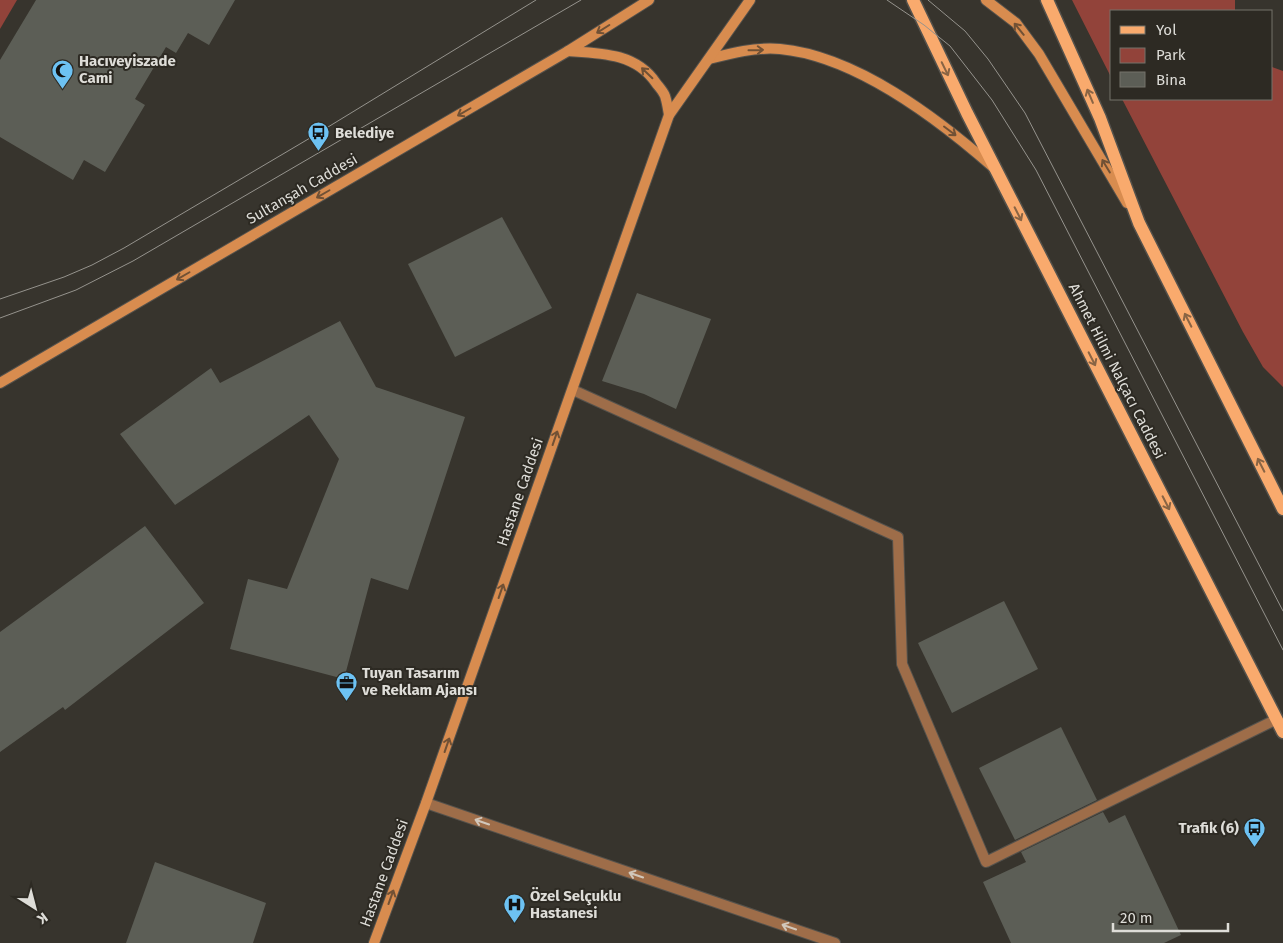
<svg xmlns="http://www.w3.org/2000/svg" width="1283" height="943" font-family="'Fira Sans',sans-serif">
  <style>
    .green { fill: #92433a }
    .building { fill: #5c5e56 }
    .lines { fill: none; stroke-linecap: round; stroke-linejoin: round }
    .street-casing { stroke: #55524c; stroke-width: 12 }
    .secondary-casing { stroke: #55524c; stroke-width: 12 }
    .primary-casing { stroke: #55524c; stroke-width: 15 }
    .street { stroke: #9e6d49; stroke-width: 10 }
    .secondary { stroke: #d88c4f; stroke-width: 10 }
    .primary { stroke: #f9aa6d; stroke-width: 12 }
    .tram { stroke: #95938d; stroke-width: 1 }
    .oneway { stroke: #715135 }
    .oneway2 { stroke: #896444 }
    .oneway3 { stroke: #d1c7bb }
    .labels { text-anchor: middle; dominant-baseline: central; stroke-width: 4; stroke-linejoin: round; paint-order: stroke }
    .poi-label { font-size: 15px; font-weight: bold; fill: #deddd8; stroke: #2d2a23; text-anchor: start }
    .street-label { font-size: 15px; fill: #deddd8; stroke: #2d2a23 }
  </style>
  <rect width="100%" height="100%" fill="#37342d"/>
  <!-- green -->
  <g class="green">
    <polygon points="0,0 17,0 0,29"/>
    <polygon points="1072,0 1235,0 1235,11 1112,11 1112,79"/>
    <polygon points="1272,67 1283,71 1283,387 1263,367 1243,332 1122,99 1272,99"/>
  </g>
  <!-- building -->
  <g class="building">
    <polygon points="36,0 235,0 209,45 188,33 176,53 166,47 135,99 145,105 105,172 84,160 73,180 0,137 0,60"/>
    <polygon points="502,217 552,308 455,357 408,264"/>
    <polygon points="637,293 711,319 676,409 644,394 602,381"/>
    <polygon points="340,321 376,387 465,417 408,590 371,578 344,679 230,649 248,579 287,589 339,459 309,415 175,505 120,434 211,368 220,383"/>
    <polygon points="145,526 204,603 65,710 63,707 0,752 0,632"/>
    <polygon points="1004,601 1038,669 952,713 918,643"/>
    <polygon points="1061,727 1097,800 1015,840 979,768"/>
    <polygon points="1103,812 1109,823 1125,815 1181,935 1164,943 1011,943 983,882 1026,862 1021,852"/>
    <polygon points="155,862 266,903 253,943 126,943"/>
  </g>
  <g class="lines">
    <defs>
      <g id="street">
        <polyline points="573,390 898,537 902,664 986,862 1277,719"/>
        <polyline points="426,803 835,943"/>
      </g>
      <g id="secondary">
        <polyline points="986,0 1016,23 1039,54 1127,203"/>
        <path d="M568,51c32,2 68,2 88,32 3,4 7,8 9,13 2,6 3,13 4,19"/>
        <path d="M709,59c23,-6 46,-12 71,-10 76,7 157,69 213,118"/>
        <polyline points="0,383 568,51 649,0"/>
        <polyline points="374,943 426,803 669,115 750,0"/>
      </g>
      <g id="primary">
        <polyline points="913,0 967,113 1283,732"/>
        <polyline points="1047,0 1100,118 1139,223 1283,509"/>
      </g>
    </defs>
    <!-- street casing -->
    <use href="#street" class="street-casing"/>
    <!-- secondary casing -->
    <use href="#secondary" class="secondary-casing"/>
    <!-- primary casing -->
    <use href="#primary" class="primary-casing"/>
    <!-- street -->
    <use href="#street" class="street"/>
    <!-- secondary -->
    <use href="#secondary" class="secondary"/>
    <!-- primary -->
    <use href="#primary" class="primary"/>
    <!-- tram -->
    <g class="tram">
      <polyline points="887,0 924,25 950,46 992,100 1036,170 1283,650"/>
      <polyline points="928,0 965,31 988,59 1025,113 1283,611"/>
      <polyline points="0,299 64,277 92,265 124,248 310,138 536,0"/>
      <polyline points="0,318 76,290 133,261 581,0"/>
    </g>
  </g>
  <!-- one-way arrows -->
  <defs><path id="oneway-shaft" d="M-6 0H5M1.5-3L5.5 0L1.5 3" fill="none" stroke-width="1.6" stroke-linecap="round" stroke-linejoin="round" transform="scale(1.25)"/></defs>
  <g class="oneway">
    <use href="#oneway-shaft" transform="translate(603 29) rotate(148)"/>
    <use href="#oneway-shaft" transform="translate(1019 29) rotate(-129)"/>
    <use href="#oneway-shaft" transform="translate(756 50) rotate(-1)"/>
    <use href="#oneway-shaft" transform="translate(647 73) rotate(-136)"/>
    <use href="#oneway-shaft" transform="translate(464 112) rotate(150)"/>
    <use href="#oneway-shaft" transform="translate(950 131) rotate(37)"/>
    <use href="#oneway-shaft" transform="translate(1106 166) rotate(-121)"/>
    <use href="#oneway-shaft" transform="translate(323 194) rotate(150)"/>
    <use href="#oneway-shaft" transform="translate(183 276) rotate(150)"/>
    <use href="#oneway-shaft" transform="translate(555 438) rotate(-71)"/>
    <use href="#oneway-shaft" transform="translate(501 591) rotate(-71)"/>
    <use href="#oneway-shaft" transform="translate(447 745) rotate(-71)"/>
    <use href="#oneway-shaft" transform="translate(391 897) rotate(-70)"/>
  </g>
  <g class="oneway2">
    <use href="#oneway-shaft" transform="translate(945 69) rotate(64)"/>
    <use href="#oneway-shaft" transform="translate(1090 96) rotate(-113)"/>
    <use href="#oneway-shaft" transform="translate(1018 214) rotate(63)"/>
    <use href="#oneway-shaft" transform="translate(1188 320) rotate(-117)"/>
    <use href="#oneway-shaft" transform="translate(1092 359) rotate(63)"/>
    <use href="#oneway-shaft" transform="translate(1261 465) rotate(-117)"/>
    <use href="#oneway-shaft" transform="translate(1166 503) rotate(63)"/>
  </g>
  <g class="oneway3">
    <use href="#oneway-shaft" transform="translate(482 822) rotate(-161)"/>
    <use href="#oneway-shaft" transform="translate(636 875) rotate(-161)"/>
    <use href="#oneway-shaft" transform="translate(789 927) rotate(-161)"/>
  </g>
  <!-- icons -->
  <defs>
    <symbol id="mosque-pin" viewBox="-11 -11 22 30"><path d="M0 17L-7.5 6A9.5 9.5 0 1 1 7.5 6Z" fill="#6dc2f3" stroke="#2d2a23"/><path d="M3.5-4.9A6 6 0 1 0 3.5 4.9A5 5 0 1 1 3.5-4.9Z" fill="#111"/></symbol>
    <symbol id="bus-pin" viewBox="-11 -11 22 30"><path d="M0 17L-7.5 6A9.5 9.5 0 1 1 7.5 6Z" fill="#6dc2f3" stroke="#2d2a23"/><path d="M-5-6H5V4H4V6H2V4H-2V6H-4V4H-5ZM-3.5-4V0h7V-4ZM-3.5 1.2v1.5H-2V1.2ZM2 1.2v1.5H3.5V1.2Z" fill="#111"/></symbol>
    <symbol id="office-pin" viewBox="-11 -11 22 30"><path d="M0 17L-7.5 6A9.5 9.5 0 1 1 7.5 6Z" fill="#6dc2f3" stroke="#2d2a23"/><path d="M-6-3h4V-5.5h4V-3h4V5H-6ZM-1-4.5V-3h2v-1.5ZM-6 0V1H6V0Z" fill="#111"/></symbol>
    <symbol id="hospital-pin" viewBox="-11 -11 22 30"><path d="M0 17L-7.5 6A9.5 9.5 0 1 1 7.5 6Z" fill="#6dc2f3" stroke="#2d2a23"/><path d="M-5-5h3v3.5h4V-5h3V5h-3V1.5h-4V5h-3Z" fill="#111"/></symbol>
  </defs>
  <g fill-rule="evenodd">
    <use href="#mosque-pin" x="50" y="58" width="25" height="34"/>
    <use href="#bus-pin" x="306" y="120" width="25" height="34"/>
    <use href="#office-pin" x="334" y="670" width="25" height="34"/>
    <use href="#bus-pin" x="1242" y="816" width="25" height="34"/>
    <use href="#hospital-pin" x="502" y="892" width="25" height="34"/>
  </g>
  <g class="labels">
    <!-- poi labels -->
    <g class="poi-label">
      <text x="79" y="61">Hacıveyiszade<tspan x="79" dy="17">Cami</tspan></text>
      <text x="335" y="133">Belediye</text>
      <text x="362" y="673">Tuyan Tasarım<tspan x="362" dy="17">ve Reklam Ajansı</tspan></text>
      <text x="1239" y="828" text-anchor="end">Trafik (6)</text>
      <text x="530" y="896">Özel Selçuklu<tspan x="530" dy="17">Hastanesi</tspan></text>
    </g>
    <!-- street labels -->
    <g class="street-label">
      <text transform="translate(302 189) rotate(-30)">Sultanşah Caddesi</text>
      <text transform="translate(1117 371) rotate(63)">Ahmet Hilmi Nalçacı Caddesi</text>
      <text transform="translate(520 492) rotate(-71)">Hastane Caddesi</text>
      <text transform="translate(384 873) rotate(-70)">Hastane Caddesi</text>
    </g>
  </g>
  <!-- legend -->
  <rect x="1110" y="10" width="162" height="90" fill="#2d2a23" stroke="#74726b"/>
  <rect x="1120" y="26" width="25" height="8" fill="#f9aa6d" stroke="#74726b"/>
  <text x="1156" y="35" font-size="15" fill="#deddd8">Yol</text>
  <rect x="1120" y="48" width="25" height="15" fill="#92433a" stroke="#74726b"/>
  <text x="1156" y="60" font-size="15" fill="#deddd8">Park</text>
  <rect x="1120" y="72" width="25" height="15" fill="#5c5e56" stroke="#74726b"/>
  <text x="1156" y="85" font-size="15" fill="#deddd8">Bina</text>
  <!-- north arrow -->
  <g transform="translate(35 908) rotate(144)" stroke="#2d2a23" stroke-width="4" paint-order="stroke">
  <path d="M0-4L9 19L0 12L-9 19Z" fill="#deddd8"/>
  <text y="-8" font-size="14" font-weight="bold" text-anchor="middle" fill="#deddd8">K</text>
  </g>
  <!-- scale -->
  <path d="M1113 923v8h115v-8" fill="none" stroke="#deddd8" stroke-width="2.5"/>
  <text x="1120" y="923" font-size="15" fill="#deddd8" stroke="#2d2a23" stroke-width="4" paint-order="stroke">20 m</text>
</svg>
